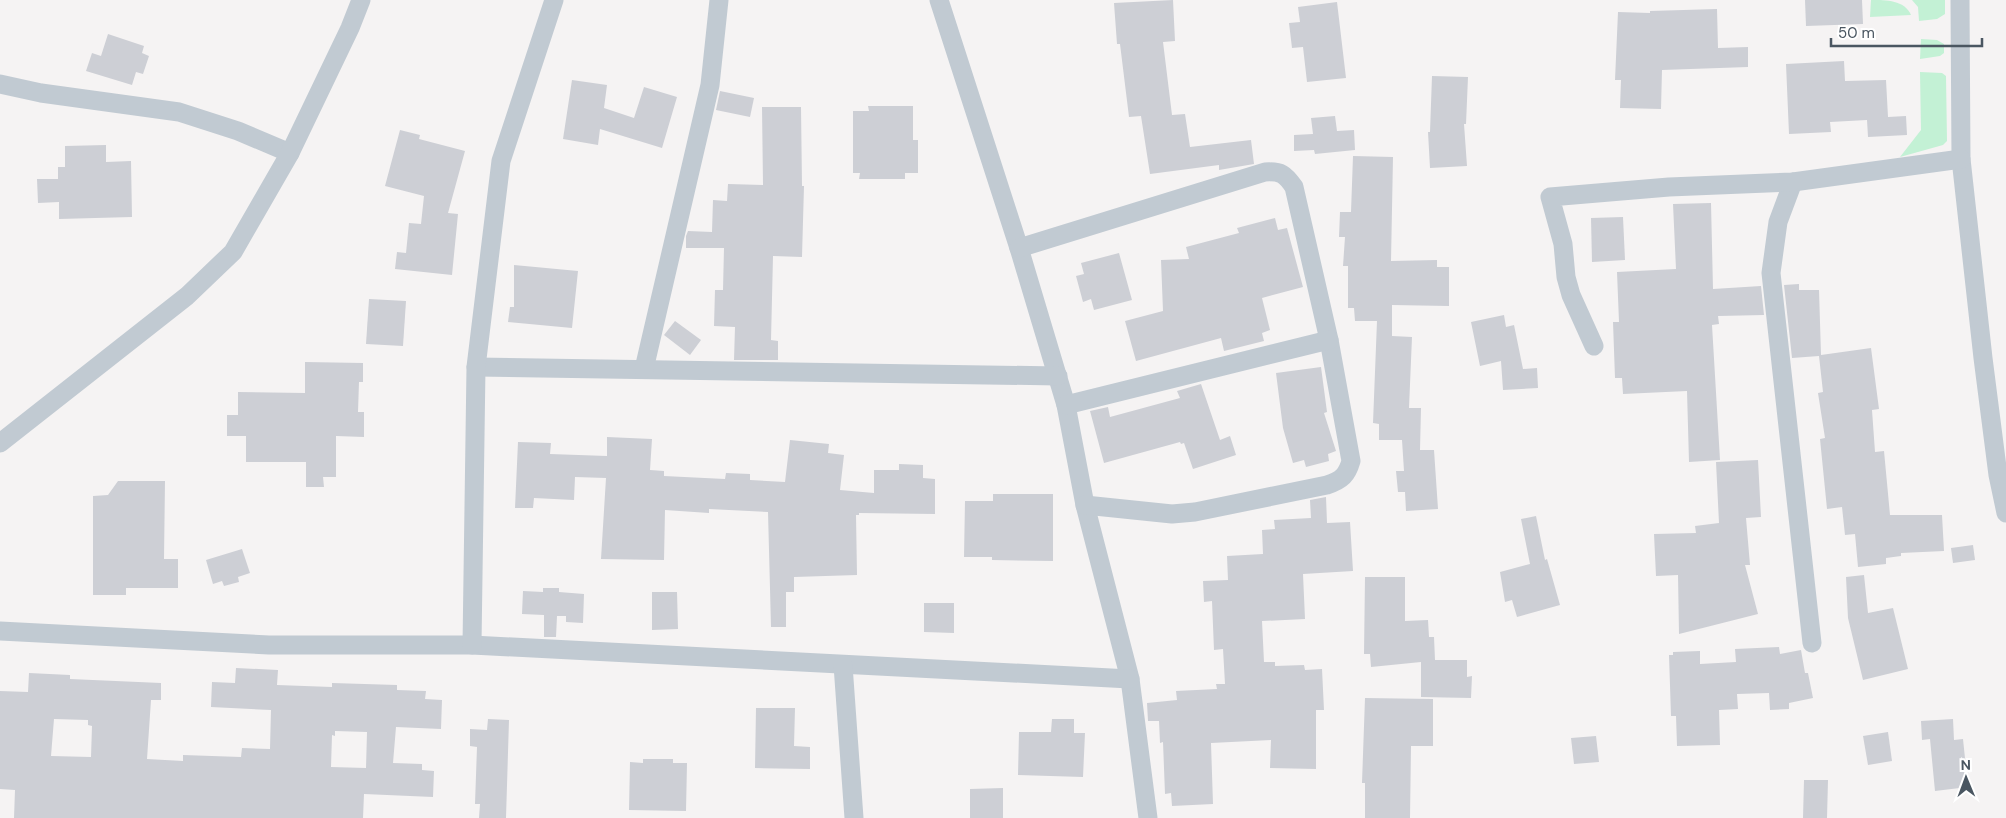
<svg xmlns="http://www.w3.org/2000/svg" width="2006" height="818" font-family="'DM Sans',sans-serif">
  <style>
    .green { fill: #c3f1d5 }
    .building { fill: #cdcfd5; fill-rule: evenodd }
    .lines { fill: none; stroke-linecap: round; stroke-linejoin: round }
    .minor { stroke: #c1cad2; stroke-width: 19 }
  </style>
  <rect width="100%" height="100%" fill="#f5f3f3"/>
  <!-- green -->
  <g class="green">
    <path d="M1871,0c16,0 33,0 40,15l-41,2z"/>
    <polygon points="1912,0 1945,0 1945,14 1937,19 1919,21 1918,7"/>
    <polygon points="1921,39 1937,40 1944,44 1944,53 1940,56 1920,59"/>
    <polygon points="1920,72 1942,73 1946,76 1947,141 1943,145 1900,157 1921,130"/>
  </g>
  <!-- building -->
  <g class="building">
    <polygon points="1173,0 1175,41 1163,42 1172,115 1185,114 1190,147 1251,140 1254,164 1219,170 1219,165 1150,174 1141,116 1129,117 1120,44 1117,44 1114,3"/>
    <polygon points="1805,0 1862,0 1863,24 1806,26"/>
    <polygon points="1337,2 1346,78 1307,82 1303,47 1292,48 1289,23 1300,22 1298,7"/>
    <polygon points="1717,9 1718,48 1748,47 1748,67 1662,70 1661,109 1620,108 1621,80 1615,80 1618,12 1650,13 1650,11"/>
    <polygon points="108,34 144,46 142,53 149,56 143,74 136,72 132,85 86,71 92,53 101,56"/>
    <polygon points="1844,61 1845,81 1886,80 1888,117 1906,116 1907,135 1868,137 1867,120 1830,122 1831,132 1789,134 1786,64"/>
    <polygon points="1432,76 1468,77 1466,124 1464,124 1467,166 1430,168 1428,132 1430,132"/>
    <polygon points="572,80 607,85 604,108 634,118 644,87 677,97 662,148 600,129 598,145 563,139"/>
    <polygon points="720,91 754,98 750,117 716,110"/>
    <polygon points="868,106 913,106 913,140 918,140 918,173 905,173 905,179 859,179 860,173 853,173 853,111 869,111"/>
    <polygon points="762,107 801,107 802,186 804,186 802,257 773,256 771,340 778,341 778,360 734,360 735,327 714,326 715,290 723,290 724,248 686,248 686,236 688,231 712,232 713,200 727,201 728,184 763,185"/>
    <polygon points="1335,116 1337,131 1354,130 1355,150 1315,154 1314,150 1294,151 1294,135 1313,134 1311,118"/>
    <polygon points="400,130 420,135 419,139 465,151 448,213 458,214 452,275 395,269 397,252 406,253 409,223 421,224 424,196 385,186"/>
    <polygon points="106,145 106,162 131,161 132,217 59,219 59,202 38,203 37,179 58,179 58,167 65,167 65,146"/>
    <polygon points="1353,156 1393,157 1391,261 1437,260 1437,267 1449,267 1449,306 1392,305 1392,336 1412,337 1409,408 1421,408 1420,450 1434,450 1438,509 1406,511 1405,492 1398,492 1396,471 1404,471 1402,440 1379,440 1379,424 1373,423 1377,321 1355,321 1354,308 1348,308 1348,266 1343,266 1345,237 1339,237 1340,212 1351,212"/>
    <polygon points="1711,203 1713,289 1761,286 1764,315 1718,316 1719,324 1712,325 1720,460 1689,462 1687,391 1623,394 1622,378 1615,378 1613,322 1619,322 1617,272 1676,269 1673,204"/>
    <polygon points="1623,217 1625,260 1592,262 1591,218"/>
    <polygon points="1275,218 1278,230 1287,228 1303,287 1262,298 1270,330 1262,333 1264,341 1224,351 1221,338 1136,361 1125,321 1163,311 1161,260 1189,259 1186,247 1239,233 1237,228"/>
    <polygon points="1119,253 1132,300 1094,310 1091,299 1083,302 1076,276 1084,274 1081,263"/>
    <polygon points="514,265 578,271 572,328 508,322 510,307 514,307"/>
    <polygon points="1799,284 1799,290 1819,290 1821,355 1871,348 1879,409 1872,410 1875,452 1884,451 1890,515 1942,515 1944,551 1901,553 1901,556 1886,558 1886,564 1858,567 1855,534 1845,535 1842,507 1827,509 1820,439 1825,438 1818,393 1823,392 1819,356 1792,358 1784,285"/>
    <polygon points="369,299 406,301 403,346 366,344"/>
    <polygon points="1504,315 1506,327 1514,325 1523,369 1537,368 1538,388 1503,390 1501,361 1480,366 1471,322"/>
    <polygon points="675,321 701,340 690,355 664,335"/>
    <polygon points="305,362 363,363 363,382 359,382 358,412 364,412 364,437 336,436 336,477 323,477 324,487 306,487 306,462 246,462 246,436 227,436 227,415 238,415 238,392 305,393"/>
    <polygon points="1321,367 1327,412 1324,413 1336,451 1328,454 1329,461 1306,467 1304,460 1293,463 1283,428 1276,373"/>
    <polygon points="1201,384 1220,440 1230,436 1236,455 1193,469 1184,443 1181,444 1180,442 1104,463 1090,411 1108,407 1110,417 1180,398 1177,391"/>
    <polygon points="607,437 652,439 650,470 664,471 664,476 725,479 726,473 750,474 750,480 785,482 790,440 829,444 828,453 844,455 840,490 874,493 874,470 899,470 899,464 923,465 923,478 935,479 935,514 859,513 859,515 856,515 857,575 794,577 794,592 786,592 786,627 771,627 768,512 709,509 709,513 665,510 664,560 601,559 606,478 575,477 574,500 534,498 533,508 515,508 518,442 551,443 550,454 607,456"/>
    <polygon points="1758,460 1761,517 1746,518 1750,565 1745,565 1758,614 1679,634 1678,575 1656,576 1654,534 1696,533 1695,526 1719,523 1716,462"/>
    <polygon points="118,481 165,481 164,559 178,559 178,588 126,588 126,595 93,595 93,496 108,495"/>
    <polygon points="993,494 1053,494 1053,561 992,560 992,557 964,557 965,501 993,501"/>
    <polygon points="1326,497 1327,523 1350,522 1353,571 1303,574 1305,619 1262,621 1264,662 1275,662 1275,666 1304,665 1305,670 1322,669 1324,710 1316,710 1316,769 1270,768 1271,740 1211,743 1213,804 1172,806 1171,793 1165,794 1163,742 1160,743 1159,721 1148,721 1147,703 1177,700 1176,691 1217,689 1216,684 1225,684 1223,649 1214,650 1212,601 1204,602 1203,581 1228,580 1227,556 1263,554 1262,530 1275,529 1274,520 1311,518 1310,500"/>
    <polygon points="1536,516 1545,560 1547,559 1560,605 1517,617 1512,600 1505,602 1500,572 1530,564 1521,519"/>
    <polygon points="1973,545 1975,560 1953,563 1951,548"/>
    <polygon points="242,549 250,573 238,577 239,582 224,586 222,581 213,584 206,560"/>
    <polygon points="1864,575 1868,613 1893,608 1908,669 1863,680 1848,618 1846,577"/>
    <polygon points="1365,577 1405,577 1405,621 1428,620 1429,637 1434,637 1435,660 1467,660 1467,677 1472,676 1471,698 1421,697 1421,662 1371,667 1370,654 1364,654"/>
    <polygon points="543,588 559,588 559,592 584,594 583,623 566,622 566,616 557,616 556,637 544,637 544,615 522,614 523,591 543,592"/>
    <polygon points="652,592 677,592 678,629 652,630"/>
    <polygon points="924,603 954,603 954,633 924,632"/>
    <polygon points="1779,647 1780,654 1801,650 1805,673 1808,673 1813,698 1789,703 1789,709 1770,710 1769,693 1737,694 1738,709 1719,710 1720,745 1677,746 1676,716 1671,716 1669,655 1673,655 1673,652 1700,651 1700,664 1736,662 1735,649"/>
    <path d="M236,668l42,2 -1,15 55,2v-4l65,2v5l29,1 -1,8 17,1 -1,29 -45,-2 -3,36 29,1v6l12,1 -1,26 -69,-3 -1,24h-349l1,-28 -15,-1v-98l28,1 1,-19 41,2v4l91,4v17h-10l-4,59 36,2v-6l58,2 1,-9 28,1 1,-39 -60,-3 1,-25 23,1zM54,719l34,1v5l4,1 -1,31 -40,-1zM335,731l32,1 -1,36 -35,-1 1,-32 3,1z"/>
    <polygon points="1365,698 1433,699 1433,746 1411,746 1410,818 1365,818 1365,783 1362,783"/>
    <polygon points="756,708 795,708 794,746 810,747 810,769 755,768"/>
    <polygon points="488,719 509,720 506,818 479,818 480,804 475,804 477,747 470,746 470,729 487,730"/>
    <polygon points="1052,719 1074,719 1074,733 1085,733 1083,777 1018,775 1019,732 1051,732"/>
    <polygon points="1953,719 1954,740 1963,739 1968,787 1935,791 1930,739 1922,740 1921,721"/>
    <polygon points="1888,732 1892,761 1868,765 1863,736"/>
    <polygon points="1596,736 1599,762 1574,764 1571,738"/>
    <polygon points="643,759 673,759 673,763 687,763 686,811 629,810 630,762 643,763"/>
    <polygon points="1804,780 1828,780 1827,818 1803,818"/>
    <polygon points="1003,788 1003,818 970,818 970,789"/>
  </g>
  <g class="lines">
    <!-- minor -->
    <g class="minor">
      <polyline points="939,0 1019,248 1066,405 1085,505 1130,679 1148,818"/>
      <polyline points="1960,0 1961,159 1983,358 1998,475 2006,513"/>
      <polyline points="0,84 41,93 179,112 238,131 290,153"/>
      <polyline points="1793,182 1778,222 1771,273 1812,643"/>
      <path d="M1019,248l246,-76c16,-1 20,2 29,15l35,153 22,121c-4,14 -9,19 -24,24l-132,27 -23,2 -87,-9"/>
      <polyline points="1594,346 1571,295 1566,277 1563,244 1550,197 1669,187 1793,182 1961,159"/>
      <polyline points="476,367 1058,376"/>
      <polyline points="644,369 710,85 719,0"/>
      <polyline points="1066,405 1329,340"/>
      <polyline points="0,443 187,296 233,252 290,153 350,28 361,0"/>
      <polyline points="0,631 269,645 472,645 1130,679"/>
      <polyline points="472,645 476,367 501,161 554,0"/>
      <polyline points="843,665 854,818"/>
    </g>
  </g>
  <!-- north arrow -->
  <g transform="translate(1966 778) rotate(359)" stroke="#ffffff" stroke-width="4" paint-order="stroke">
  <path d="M0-4L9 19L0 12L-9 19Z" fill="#4a5661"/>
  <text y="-8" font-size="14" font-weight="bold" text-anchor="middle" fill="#4a5661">N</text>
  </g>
  <!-- scale -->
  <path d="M1831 38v8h151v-8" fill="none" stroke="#4a5661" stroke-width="2.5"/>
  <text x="1838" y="38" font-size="15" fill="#4a5661" stroke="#ffffff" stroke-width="4" paint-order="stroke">50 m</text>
</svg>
